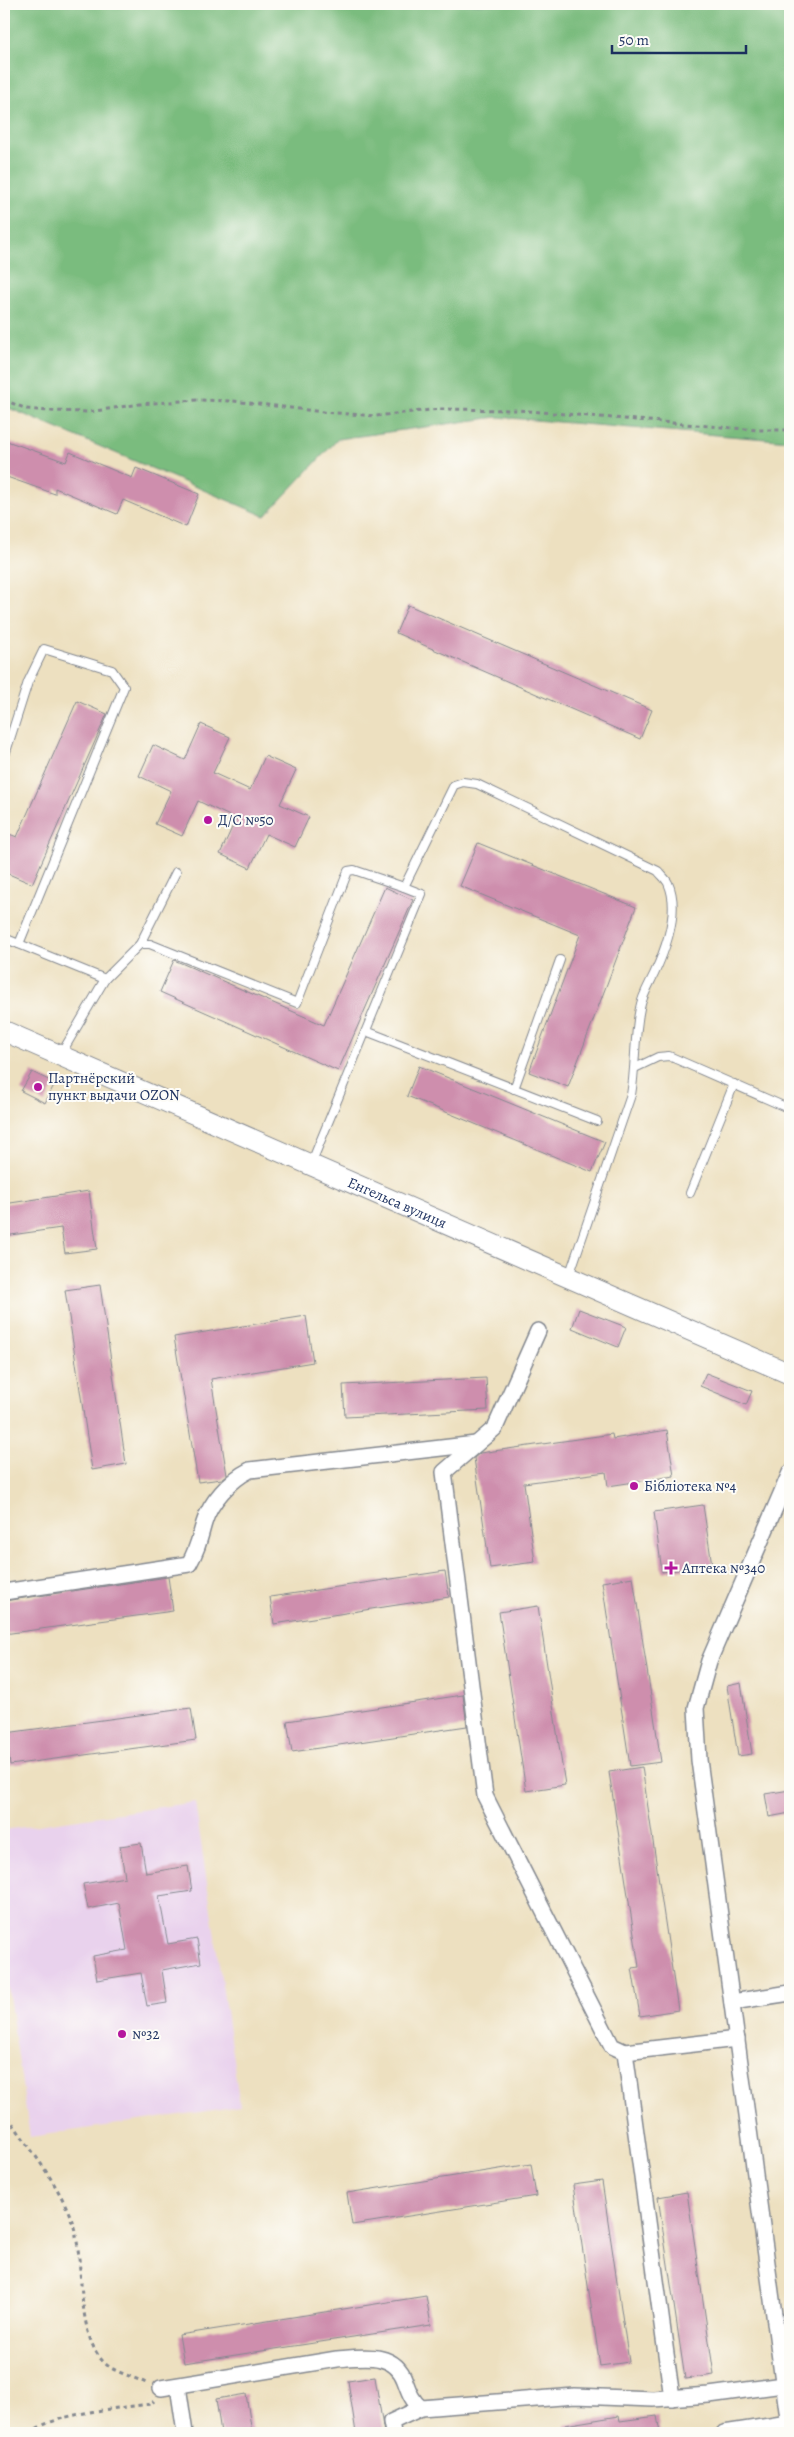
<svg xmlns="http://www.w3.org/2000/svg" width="794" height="2437" font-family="Alegreya,serif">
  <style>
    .built { fill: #e9d2ed }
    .forest { fill: #7abc7e; stroke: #4a766e }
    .building { fill: #ce8ead }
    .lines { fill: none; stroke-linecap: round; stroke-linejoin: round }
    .lane-casing { stroke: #84888f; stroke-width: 10 }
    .street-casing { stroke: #84888f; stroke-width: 18 }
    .secondary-casing { stroke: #84888f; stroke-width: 22 }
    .path { stroke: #84888f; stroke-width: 3; stroke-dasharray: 4 4; stroke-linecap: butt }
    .lane { stroke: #fff; stroke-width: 8 }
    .street { stroke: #fff; stroke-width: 15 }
    .secondary { stroke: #fff; stroke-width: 20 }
    .poi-dot { fill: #b5179e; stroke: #fdfcf7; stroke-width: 2 }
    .labels { text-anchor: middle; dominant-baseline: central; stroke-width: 4; stroke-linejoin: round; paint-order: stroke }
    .poi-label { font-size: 15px; fill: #1b2f5e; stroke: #fdfcf7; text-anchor: start }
    .street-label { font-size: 15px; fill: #1b2f5e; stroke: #fdfcf7 }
  </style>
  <rect width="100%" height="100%" fill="#fdfcf7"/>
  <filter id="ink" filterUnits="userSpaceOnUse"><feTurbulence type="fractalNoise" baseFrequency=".02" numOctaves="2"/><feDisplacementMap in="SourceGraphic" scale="10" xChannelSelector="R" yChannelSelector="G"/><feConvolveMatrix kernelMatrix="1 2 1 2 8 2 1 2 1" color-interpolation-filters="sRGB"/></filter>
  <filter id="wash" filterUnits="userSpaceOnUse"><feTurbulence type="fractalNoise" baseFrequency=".0096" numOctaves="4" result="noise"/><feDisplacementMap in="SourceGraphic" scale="20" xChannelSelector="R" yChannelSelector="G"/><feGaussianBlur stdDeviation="1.12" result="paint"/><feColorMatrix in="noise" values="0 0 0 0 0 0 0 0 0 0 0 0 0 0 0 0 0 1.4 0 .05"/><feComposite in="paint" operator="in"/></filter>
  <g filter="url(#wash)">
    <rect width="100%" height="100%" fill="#ede0c0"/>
    <!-- built -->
    <polygon class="built" points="195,1802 240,2106 30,2137 4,1962 4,1830"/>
    <!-- forest -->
    <polygon class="forest" points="4,4 790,4 790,441 497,417 338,439 265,516 4,406"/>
    <g id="blocks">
      <!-- building -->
      <g class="building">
        <polygon points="4,440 66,462 70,452 132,478 136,468 199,494 186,527 123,500 117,514 55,488 55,494 4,476"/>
        <polygon points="408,605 652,710 640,739 396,633"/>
        <polygon points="77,701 107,714 32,884 4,872 4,832 17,837"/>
        <polygon points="201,724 230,737 213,773 250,790 265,756 296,770 280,804 309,817 295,847 266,834 250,868 220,854 236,819 198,801 182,836 155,824 171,791 139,776 153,745 185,760"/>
        <polygon points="478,843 636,907 568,1087 529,1072 580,935 460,886"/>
        <polygon points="385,887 413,900 338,1071 160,992 174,960 324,1025"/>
        <polygon points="419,1066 605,1142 592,1172 407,1096"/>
        <polygon points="32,1072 55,1083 45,1103 21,1091"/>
        <polygon points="89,1191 97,1249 65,1253 61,1228 4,1236 4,1204"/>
        <polygon points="100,1285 126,1464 92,1470 65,1290"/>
        <polygon points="579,1309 626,1327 618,1347 572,1328"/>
        <polygon points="306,1316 313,1362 211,1379 227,1475 222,1479 198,1482 174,1337"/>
        <polygon points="706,1373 752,1391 746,1405 700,1386"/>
        <polygon points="486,1378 488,1410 345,1417 343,1385"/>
        <polygon points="667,1430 674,1476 608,1486 606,1472 524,1483 535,1562 490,1568 474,1458 480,1453 612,1434 613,1439"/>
        <polygon points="703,1505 712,1565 662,1572 654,1512"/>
        <polygon points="445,1571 449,1597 274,1624 270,1597"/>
        <polygon points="168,1577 173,1611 4,1634 4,1601"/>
        <polygon points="633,1577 661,1762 630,1766 602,1582"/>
        <polygon points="538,1606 565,1785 526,1791 499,1612"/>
        <polygon points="741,1683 752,1754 738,1756 727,1686"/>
        <polygon points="463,1695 467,1726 292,1752 287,1721"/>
        <polygon points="191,1708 196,1740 10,1765 6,1733"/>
        <polygon points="642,1767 678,2010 640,2016 632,1968 639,1967 609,1772"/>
        <polygon points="790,1790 790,1813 769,1817 765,1794"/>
        <polygon points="141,1843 146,1873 188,1866 192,1891 159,1896 168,1944 197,1939 201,1963 162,1970 167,2003 147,2006 141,1973 97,1980 93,1956 127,1950 119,1903 88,1909 83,1884 125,1877 120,1846"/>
        <polygon points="531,2164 536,2196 352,2225 347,2193"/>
        <polygon points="602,2181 629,2362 600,2366 573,2185"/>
        <polygon points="687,2192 714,2375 685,2379 658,2197"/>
        <polygon points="426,2296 431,2325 184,2363 179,2335"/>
        <polygon points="375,2377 384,2433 356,2433 348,2381"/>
        <polygon points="246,2394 252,2433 221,2433 216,2399"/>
        <polygon points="619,2416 620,2421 657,2416 660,2433 565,2433 565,2425"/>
      </g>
    </g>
  </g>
  <g filter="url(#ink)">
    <use href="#blocks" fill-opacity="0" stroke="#84888f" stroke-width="1"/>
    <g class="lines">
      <defs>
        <g id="lane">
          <polyline points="4,758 28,682 44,649 112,670 124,687 19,944"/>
          <polyline points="4,938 105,979"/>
          <polyline points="140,944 176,872"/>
          <polyline points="366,1031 597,1121"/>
          <polyline points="61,1054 105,979 140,944 150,944 297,1003 348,871 354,870 404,887"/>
          <polyline points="635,1068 658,1057 669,1056 790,1109"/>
          <polyline points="514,1089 560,960"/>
          <path d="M311,1164l111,-270 -18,-7 50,-102 9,-3 14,2 181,87c3,4 8,8 10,12 12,26 -2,65 -13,89 -5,11 -13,24 -15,36 -6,28 -4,58 -9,87l-62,181"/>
          <polyline points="690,1193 734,1084"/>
        </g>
        <g id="street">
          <polyline points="538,1331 495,1428 444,1472 485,1796 612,2046 625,2052 737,2039"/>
          <path d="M4,1592l185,-28c9,-16 10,-24 15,-41 6,-21 26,-43 46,-53l226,-26"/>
          <polyline points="732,2002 790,1993"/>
          <polyline points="625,2052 672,2398"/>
          <polyline points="178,2386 185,2433"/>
          <path d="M161,2388l176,-29c25,-2 58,-8 68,22 4,11 7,20 16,27l154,-12 78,3 56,-4 74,-10"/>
          <polyline points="393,2433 391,2422 421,2408"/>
          <polyline points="724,2433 788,2423"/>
          <polyline points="790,2433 699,1760 696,1708 709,1661 790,1473"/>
        </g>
        <g id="secondary">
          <path id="s1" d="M4,1031l786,343"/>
        </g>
      </defs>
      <!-- lane casing -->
      <use href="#lane" class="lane-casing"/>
      <!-- street casing -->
      <use href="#street" class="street-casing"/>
      <!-- secondary casing -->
      <use href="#secondary" class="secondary-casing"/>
      <!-- path -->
      <g class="path">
        <polyline points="4,400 27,409 48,411 89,412 140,404 197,400 234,401 323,412 376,416 440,409 517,410 757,430 790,430"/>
        <path d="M4,2110c23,37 55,72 69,114 13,38 0,120 38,144 11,6 24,10 35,15"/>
        <path d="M30,2433c25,-20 88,-25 121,-29l3,-3"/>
      </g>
      <!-- lane -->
      <use href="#lane" class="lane"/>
      <!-- street -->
      <use href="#street" class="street"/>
      <!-- secondary -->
      <use href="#secondary" class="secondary"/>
    </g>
  </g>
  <!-- markers -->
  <g class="poi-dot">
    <circle cx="208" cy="820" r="5"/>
    <circle cx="38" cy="1087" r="5"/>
    <circle cx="634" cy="1486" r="5"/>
    <path d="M668.5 1560.5h5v5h5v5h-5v5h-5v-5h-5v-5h5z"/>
    <circle cx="122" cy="2034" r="5"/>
  </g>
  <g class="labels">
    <!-- poi labels -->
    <g class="poi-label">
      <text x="218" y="820">Д/С №50</text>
      <text x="48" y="1078">Партнёрский<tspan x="48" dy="17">пункт выдачи OZON</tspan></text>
      <text x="644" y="1486">Бібліотека №4</text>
      <text x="682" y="1568">Аптека №340</text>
      <text x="132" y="2034">№32</text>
    </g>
    <!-- street labels -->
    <g class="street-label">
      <text stroke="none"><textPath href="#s1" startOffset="429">Енгельса вулиця</textPath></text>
    </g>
  </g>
  <!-- margin -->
  <rect width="794" height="2437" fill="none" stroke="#fdfcf7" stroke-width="20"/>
  <!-- scale -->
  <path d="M612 45v8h134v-8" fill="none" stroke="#1b2f5e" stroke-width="2.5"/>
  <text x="619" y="45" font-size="15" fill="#1b2f5e" stroke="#fdfcf7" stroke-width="4" paint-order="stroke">50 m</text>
</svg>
